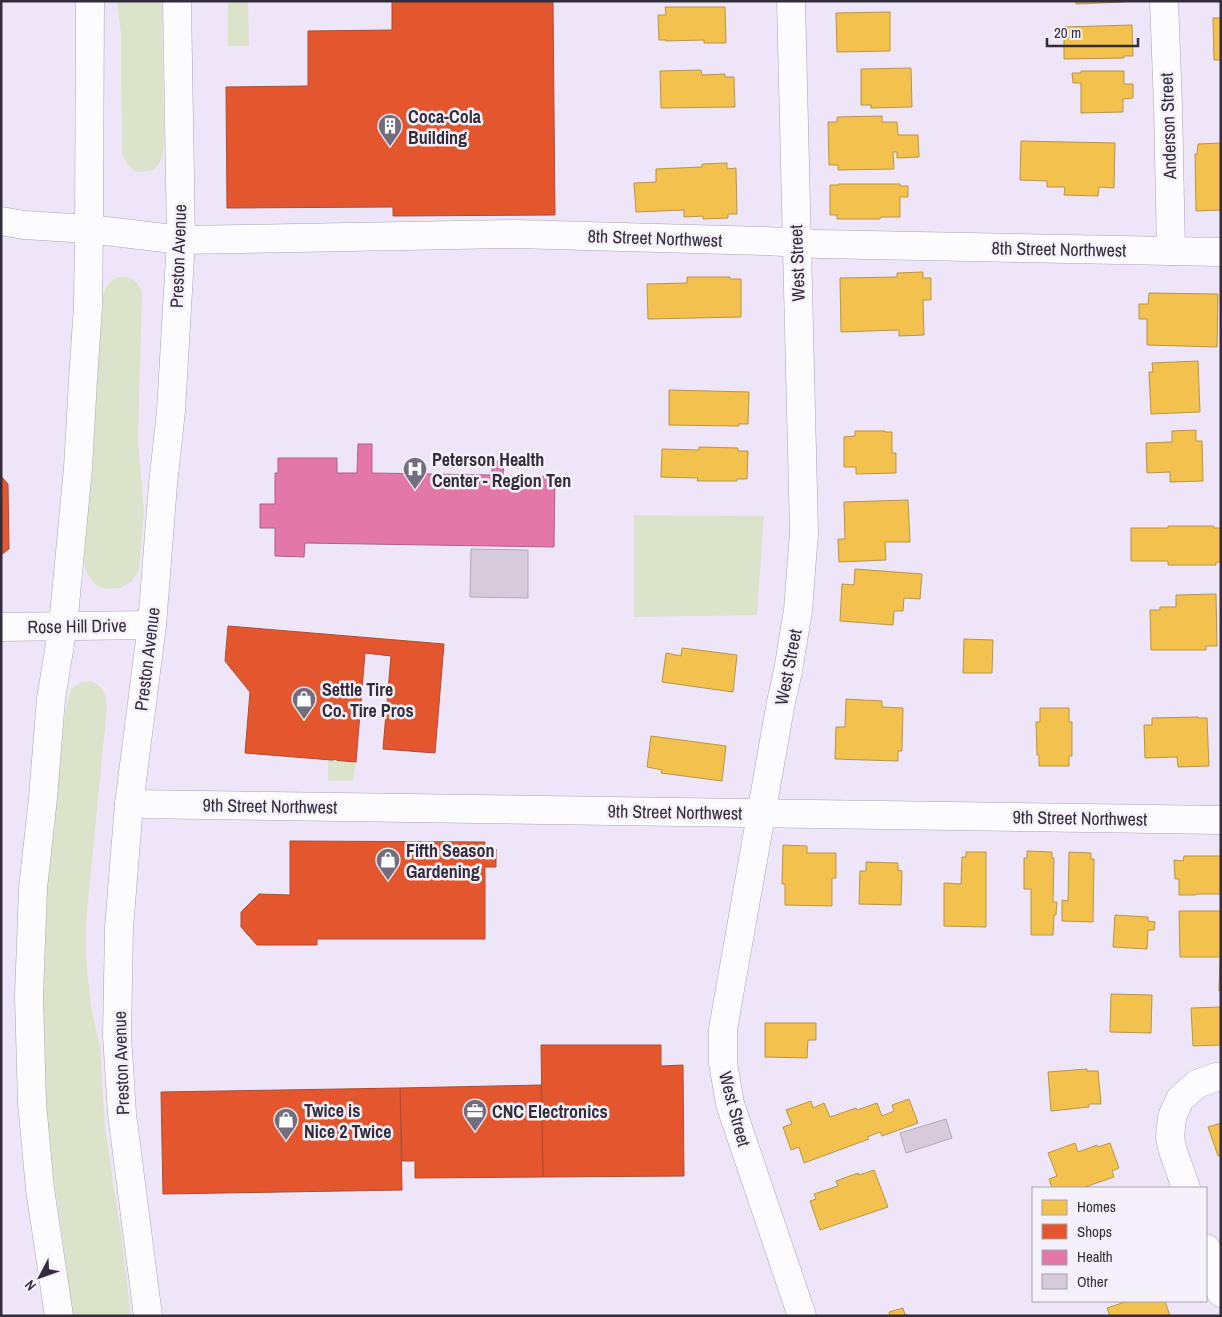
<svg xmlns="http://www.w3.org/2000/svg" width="1222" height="1317" font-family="'Archivo Narrow',sans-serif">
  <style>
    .green { fill: #dbe4cb }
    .homes { fill: #f2c14e; stroke: #b99448 }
    .shops { fill: #e4572e; stroke: #af4a32 }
    .health { fill: #e377a8; stroke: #ae6087 }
    .building { fill: #d7cadb; stroke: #b3aab8 }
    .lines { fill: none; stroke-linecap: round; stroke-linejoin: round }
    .street-casing { stroke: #aba4b3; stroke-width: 29 }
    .secondary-casing { stroke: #aba4b3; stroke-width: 29 }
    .primary-casing { stroke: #aba4b3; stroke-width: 29 }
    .path { stroke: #e1dfe4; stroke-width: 3; stroke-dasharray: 4 4; stroke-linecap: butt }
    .street { stroke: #fcfbfe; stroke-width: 28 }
    .secondary { stroke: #fcfbfe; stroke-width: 28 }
    .primary { stroke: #fcfbfe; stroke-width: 28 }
    .labels { text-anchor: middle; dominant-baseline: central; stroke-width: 5; stroke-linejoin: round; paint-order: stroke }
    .poi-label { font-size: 18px; font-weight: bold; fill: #332c3b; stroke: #f5f1fa; text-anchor: start }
    .street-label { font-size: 18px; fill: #332c3b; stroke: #f5f1fa }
  </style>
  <rect width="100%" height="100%" fill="#eee6f8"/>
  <!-- green -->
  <g class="green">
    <path d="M117,1h45l2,148c-6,20 -6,22 -28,23l-8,-7 -6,-11 -1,-118z"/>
    <polygon points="228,1 248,1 249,46 228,46"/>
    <path d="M118,277c15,0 18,2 24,16l-4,148 6,71 -5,59 -8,11 -11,6 -14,1 -10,-4 -8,-10 -3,-7 -1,-14 7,-77 12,-182c3,-9 7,-14 15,-18z"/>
    <polygon points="634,515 764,516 757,615 634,617"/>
    <path d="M91,681c14,7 14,12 16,26l-21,215v35l5,50 9,40 5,79 9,63 7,43 10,84h-59l-10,-83 -12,-79 -8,-99v-91l6,-108 18,-148c4,-17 5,-25 25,-27z"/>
    <polygon points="328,759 356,762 353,781 328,781"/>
  </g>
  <!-- homes -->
  <g class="homes">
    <polygon points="1076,1 1124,1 1124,2 1076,4"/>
    <polygon points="665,7 725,7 726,43 704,43 704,40 666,41 666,40 659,40 658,15 666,15"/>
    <polygon points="890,12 890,51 837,52 836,13"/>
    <polygon points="1213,18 1221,18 1221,60 1214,60"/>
    <polygon points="1132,25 1133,56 1124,56 1124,58 1064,59 1064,27"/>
    <polygon points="911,68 912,107 871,108 871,105 861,105 861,69"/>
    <polygon points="701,70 702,75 725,74 725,77 734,77 735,107 661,108 660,71"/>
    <polygon points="1081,71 1124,71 1124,84 1133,84 1133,98 1123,99 1123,112 1081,113 1081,83 1073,83 1072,73 1081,73"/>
    <polygon points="882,116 882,122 897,122 898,135 918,135 919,157 897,158 897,152 893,152 894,169 838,170 838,165 829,165 828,122 837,122 837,117"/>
    <polygon points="1021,141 1115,143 1114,188 1099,187 1098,196 1064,195 1065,187 1047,187 1047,181 1020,180"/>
    <polygon points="1221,143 1221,210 1196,211 1195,154 1197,154 1198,144"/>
    <polygon points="727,163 727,169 736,168 737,214 728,214 728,218 703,219 703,216 684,217 684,210 636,212 634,183 656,182 656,169 702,167 702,164"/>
    <polygon points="838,184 900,184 900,186 908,186 908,197 900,197 900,217 881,217 880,219 837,219 837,215 830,215 830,185 838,185"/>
    <polygon points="923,272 923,278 931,278 931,300 923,300 924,335 899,336 899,330 841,332 840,278 897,277 897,273"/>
    <polygon points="687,277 730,277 730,279 741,279 741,317 648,319 647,284 687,283"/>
    <polygon points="1149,293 1218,294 1217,347 1147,345 1147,319 1139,319 1139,304 1148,304"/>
    <polygon points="1198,361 1200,412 1151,414 1149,372 1153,372 1152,363"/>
    <polygon points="669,390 749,392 748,424 738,424 739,426 669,425"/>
    <polygon points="1196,430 1196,441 1202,441 1203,481 1170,482 1170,472 1147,473 1146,443 1172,442 1172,431"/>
    <polygon points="855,431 885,431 885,432 892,432 892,453 896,453 896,473 856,474 856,467 844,467 844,437 855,436"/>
    <polygon points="699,447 738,448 738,451 748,451 747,479 737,479 737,481 697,481 698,478 661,477 662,449 699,450"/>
    <polygon points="908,500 910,542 885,542 886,560 839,562 838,539 845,539 844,502"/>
    <polygon points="1168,526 1214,526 1214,528 1221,528 1221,562 1216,562 1216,565 1168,565 1168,561 1131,561 1131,528 1168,528"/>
    <polygon points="855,569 922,574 920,599 904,598 903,611 894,611 893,625 840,621 842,584 854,585"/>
    <polygon points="1216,594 1217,646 1206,646 1206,650 1151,650 1150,610 1160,610 1160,607 1176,607 1176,595"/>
    <polygon points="964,639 993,640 992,673 963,673"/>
    <polygon points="682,648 737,655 733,692 662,682 666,653 681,656"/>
    <polygon points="846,699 882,701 882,707 903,708 902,751 898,751 898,761 835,759 836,727 845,727"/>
    <polygon points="1040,708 1069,708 1069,722 1072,722 1072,756 1069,756 1069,766 1039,766 1039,755 1037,755 1036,722 1040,722"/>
    <polygon points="1198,717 1199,718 1207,718 1209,766 1178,767 1177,757 1145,758 1144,725 1152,725 1152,718"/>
    <polygon points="651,736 726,746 722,781 661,773 662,770 647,767"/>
    <polygon points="783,845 807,846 807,853 836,853 836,878 832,878 832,906 785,905 785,884 782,884"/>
    <polygon points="1027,851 1052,852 1052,858 1054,858 1053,902 1057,902 1056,915 1054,915 1053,935 1031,935 1031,889 1024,889 1024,858 1027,858"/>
    <polygon points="966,852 986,852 986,927 944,926 944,883 961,884 962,857 966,857"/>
    <polygon points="1069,852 1091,853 1091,859 1094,859 1093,922 1062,921 1062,900 1068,901"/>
    <polygon points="1184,856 1221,856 1221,894 1196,894 1196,895 1179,895 1179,879 1175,879 1174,860 1183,861"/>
    <polygon points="866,862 898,863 898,870 902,871 901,905 859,904 860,871 866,871"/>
    <polygon points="1179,911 1221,911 1221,957 1180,957"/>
    <polygon points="1115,915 1148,917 1148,921 1155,922 1154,930 1148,930 1147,949 1113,947"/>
    <polygon points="1220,959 1221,959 1221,991 1219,991"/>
    <polygon points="1111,994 1152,995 1151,1033 1110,1032"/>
    <polygon points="1221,1007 1221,1045 1193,1046 1191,1008"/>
    <polygon points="765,1023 816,1023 816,1040 808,1040 807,1058 765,1057"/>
    <polygon points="1087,1069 1087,1071 1098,1071 1101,1104 1089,1104 1089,1107 1051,1111 1048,1072"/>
    <polygon points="909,1099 918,1123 882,1136 880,1132 867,1137 869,1139 804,1163 799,1147 791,1150 783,1127 792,1124 786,1110 811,1101 813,1108 824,1103 830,1117 856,1108 857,1110 877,1103 882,1116 894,1111 892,1105"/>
    <polygon points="1221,1123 1221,1155 1218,1156 1208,1127"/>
    <polygon points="1075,1143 1078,1152 1097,1145 1098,1147 1110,1143 1119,1168 1112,1171 1114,1177 1082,1188 1052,1188 1049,1179 1057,1176 1048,1153"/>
    <polygon points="874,1170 888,1207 820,1230 810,1201 816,1199 814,1194 838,1186 836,1181 858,1173 859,1175"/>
    <polygon points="1128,1301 1165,1301 1170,1316 1110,1316 1107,1308"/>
    <polygon points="903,1308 905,1315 907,1314 907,1316 890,1316 889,1312"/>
  </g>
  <!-- shops -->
  <g class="shops">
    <polygon points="392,1 553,1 555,215 393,216 393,207 227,208 226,87 308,86 308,31 392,30"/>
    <polygon points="1,476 8,484 9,549 1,555"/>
    <polygon points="228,626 444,644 435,753 383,749 391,656 365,653 356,762 245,753 250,692 225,661"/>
    <polygon points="290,841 485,842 484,849 496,849 496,867 485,867 485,939 317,939 317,945 257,945 241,927 241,912 259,894 290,895"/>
    <polygon points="541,1045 661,1045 661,1066 683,1065 684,1176 543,1177"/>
    <polygon points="541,1085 543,1177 415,1178 415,1161 402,1161 400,1088"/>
    <polygon points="400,1088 402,1190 163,1194 161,1092"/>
  </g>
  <!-- health -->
  <polygon class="health" points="358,444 372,444 372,473 492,475 492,461 504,461 503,476 555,477 554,547 305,543 304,557 275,556 275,528 260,528 260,504 275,504 275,473 278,473 278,458 337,458 337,473 357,473"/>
  <!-- building -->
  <g class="building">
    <polygon points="471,549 528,550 528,598 470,597"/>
    <polygon points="946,1119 952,1138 906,1153 900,1133"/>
  </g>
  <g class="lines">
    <defs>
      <g id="street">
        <polyline points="791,1 804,533 798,610 788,671 781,702 723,1029 723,1063 730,1104 802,1316"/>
        <polyline points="1164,1 1168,106 1171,251"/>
        <polyline points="1,221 24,225 89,229 181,240 516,234 765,241 820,244 1221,252"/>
        <polyline points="129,804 1221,820"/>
        <polyline points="1186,1188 1172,1148 1170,1137 1172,1117 1180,1099 1197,1084 1216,1077 1221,1077"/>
        <polyline points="1206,1248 1221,1293"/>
      </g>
      <polyline id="secondary" points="1,627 152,625"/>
      <g id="primary">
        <polyline points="59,1316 40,1189 32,1103 29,996 33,888 43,798 51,699 63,626 78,468 83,380 88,306 89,229 90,1"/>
        <polyline points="148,1316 122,1114 117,1035 119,928 129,804 152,625 163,484 171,411 181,240 177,1"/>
      </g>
    </defs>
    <!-- street casing -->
    <use href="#street" class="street-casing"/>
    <!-- secondary casing -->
    <use href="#secondary" class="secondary-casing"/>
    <!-- primary casing -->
    <use href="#primary" class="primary-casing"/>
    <!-- path -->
    <polyline class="path" points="334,778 335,760"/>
    <!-- street -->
    <use href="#street" class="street"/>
    <!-- secondary -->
    <use href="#secondary" class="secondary"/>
    <!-- primary -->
    <use href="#primary" class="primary"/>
  </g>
  <!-- icons -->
  <defs>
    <symbol id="building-pin" viewBox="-11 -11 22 30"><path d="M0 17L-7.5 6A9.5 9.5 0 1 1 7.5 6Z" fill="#746d7d" stroke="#f5f1fa"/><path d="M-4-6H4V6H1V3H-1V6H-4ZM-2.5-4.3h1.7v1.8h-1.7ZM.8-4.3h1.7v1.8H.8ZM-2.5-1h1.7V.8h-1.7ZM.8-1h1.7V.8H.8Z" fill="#fff"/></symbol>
    <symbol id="hospital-pin" viewBox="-11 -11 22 30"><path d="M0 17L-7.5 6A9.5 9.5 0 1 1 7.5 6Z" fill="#746d7d" stroke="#f5f1fa"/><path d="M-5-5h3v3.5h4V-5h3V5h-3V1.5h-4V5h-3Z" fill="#fff"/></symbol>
    <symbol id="shop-pin" viewBox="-11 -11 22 30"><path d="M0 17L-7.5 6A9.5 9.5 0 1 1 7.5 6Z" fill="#746d7d" stroke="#f5f1fa"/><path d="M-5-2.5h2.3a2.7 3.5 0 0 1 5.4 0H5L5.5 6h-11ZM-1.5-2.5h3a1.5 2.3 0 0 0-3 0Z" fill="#fff"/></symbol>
    <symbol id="office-pin" viewBox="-11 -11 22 30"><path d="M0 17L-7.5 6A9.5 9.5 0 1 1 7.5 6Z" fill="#746d7d" stroke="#f5f1fa"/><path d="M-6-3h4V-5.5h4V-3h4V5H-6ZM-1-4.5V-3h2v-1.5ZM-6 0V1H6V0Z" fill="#fff"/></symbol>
  </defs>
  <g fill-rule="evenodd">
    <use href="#building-pin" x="376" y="112" width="28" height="38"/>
    <use href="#hospital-pin" x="401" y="455" width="28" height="38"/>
    <use href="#shop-pin" x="290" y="685" width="28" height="38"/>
    <use href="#shop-pin" x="374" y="846" width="28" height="38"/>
    <use href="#office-pin" x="461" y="1097" width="28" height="38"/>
    <use href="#shop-pin" x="272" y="1106" width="28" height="38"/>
  </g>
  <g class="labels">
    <!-- poi labels -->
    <g class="poi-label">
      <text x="408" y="116">Coca-Cola<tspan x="408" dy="21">Building</tspan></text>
      <text x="432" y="459">Peterson Health<tspan x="432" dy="21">Center - Region Ten</tspan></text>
      <text x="322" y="689">Settle Tire<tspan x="322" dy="21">Co. Tire Pros</tspan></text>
      <text x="406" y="850">Fifth Season<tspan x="406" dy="21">Gardening</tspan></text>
      <text x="304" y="1110">Twice is<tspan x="304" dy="21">Nice 2 Twice</tspan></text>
      <text x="492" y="1111">CNC Electronics</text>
    </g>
    <!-- street labels -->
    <g class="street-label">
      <text transform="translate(1168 126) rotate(-92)">Anderson Street</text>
      <text transform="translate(655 238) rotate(2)">8th Street Northwest</text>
      <text transform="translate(1059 249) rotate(1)">8th Street Northwest</text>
      <text transform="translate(178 256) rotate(-88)">Preston Avenue</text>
      <text transform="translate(797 263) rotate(-92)">West Street</text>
      <text transform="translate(77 626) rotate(-1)">Rose Hill Drive</text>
      <text transform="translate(147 659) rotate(-83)">Preston Avenue</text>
      <text transform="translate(788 667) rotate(-79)">West Street</text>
      <text transform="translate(270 806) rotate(1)">9th Street Northwest</text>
      <text transform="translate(675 812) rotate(1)">9th Street Northwest</text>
      <text transform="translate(1080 818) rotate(1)">9th Street Northwest</text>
      <text transform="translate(121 1063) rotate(-92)">Preston Avenue</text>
      <text transform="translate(735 1109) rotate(75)">West Street</text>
    </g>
  </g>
  <!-- border -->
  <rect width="1222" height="1317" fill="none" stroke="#332c3b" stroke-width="5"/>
  <!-- legend -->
  <rect x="1032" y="1187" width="175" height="115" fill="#f5f1fa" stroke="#a7a2ae"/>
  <rect x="1042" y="1200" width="25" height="15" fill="#f2c14e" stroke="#a7a2ae"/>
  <text x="1077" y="1212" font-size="15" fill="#332c3b">Homes</text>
  <rect x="1042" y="1224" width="25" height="15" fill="#e4572e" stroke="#a7a2ae"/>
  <text x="1077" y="1237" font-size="15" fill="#332c3b">Shops</text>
  <rect x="1042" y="1250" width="25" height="15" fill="#e377a8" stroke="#a7a2ae"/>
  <text x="1077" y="1262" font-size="15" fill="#332c3b">Health</text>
  <rect x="1042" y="1274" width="25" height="15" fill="#d7cadb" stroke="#a7a2ae"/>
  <text x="1077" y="1287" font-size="15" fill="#332c3b">Other</text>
  <!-- north arrow -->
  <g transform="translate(40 1277) rotate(229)" stroke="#f5f1fa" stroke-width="4" paint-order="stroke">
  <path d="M0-4L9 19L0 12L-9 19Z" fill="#332c3b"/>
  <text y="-8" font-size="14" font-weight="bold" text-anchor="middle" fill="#332c3b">N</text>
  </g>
  <!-- scale -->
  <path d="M1047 38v8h91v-8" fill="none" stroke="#332c3b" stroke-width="2.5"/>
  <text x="1054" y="38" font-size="15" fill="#332c3b" stroke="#f5f1fa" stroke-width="4" paint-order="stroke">20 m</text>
</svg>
